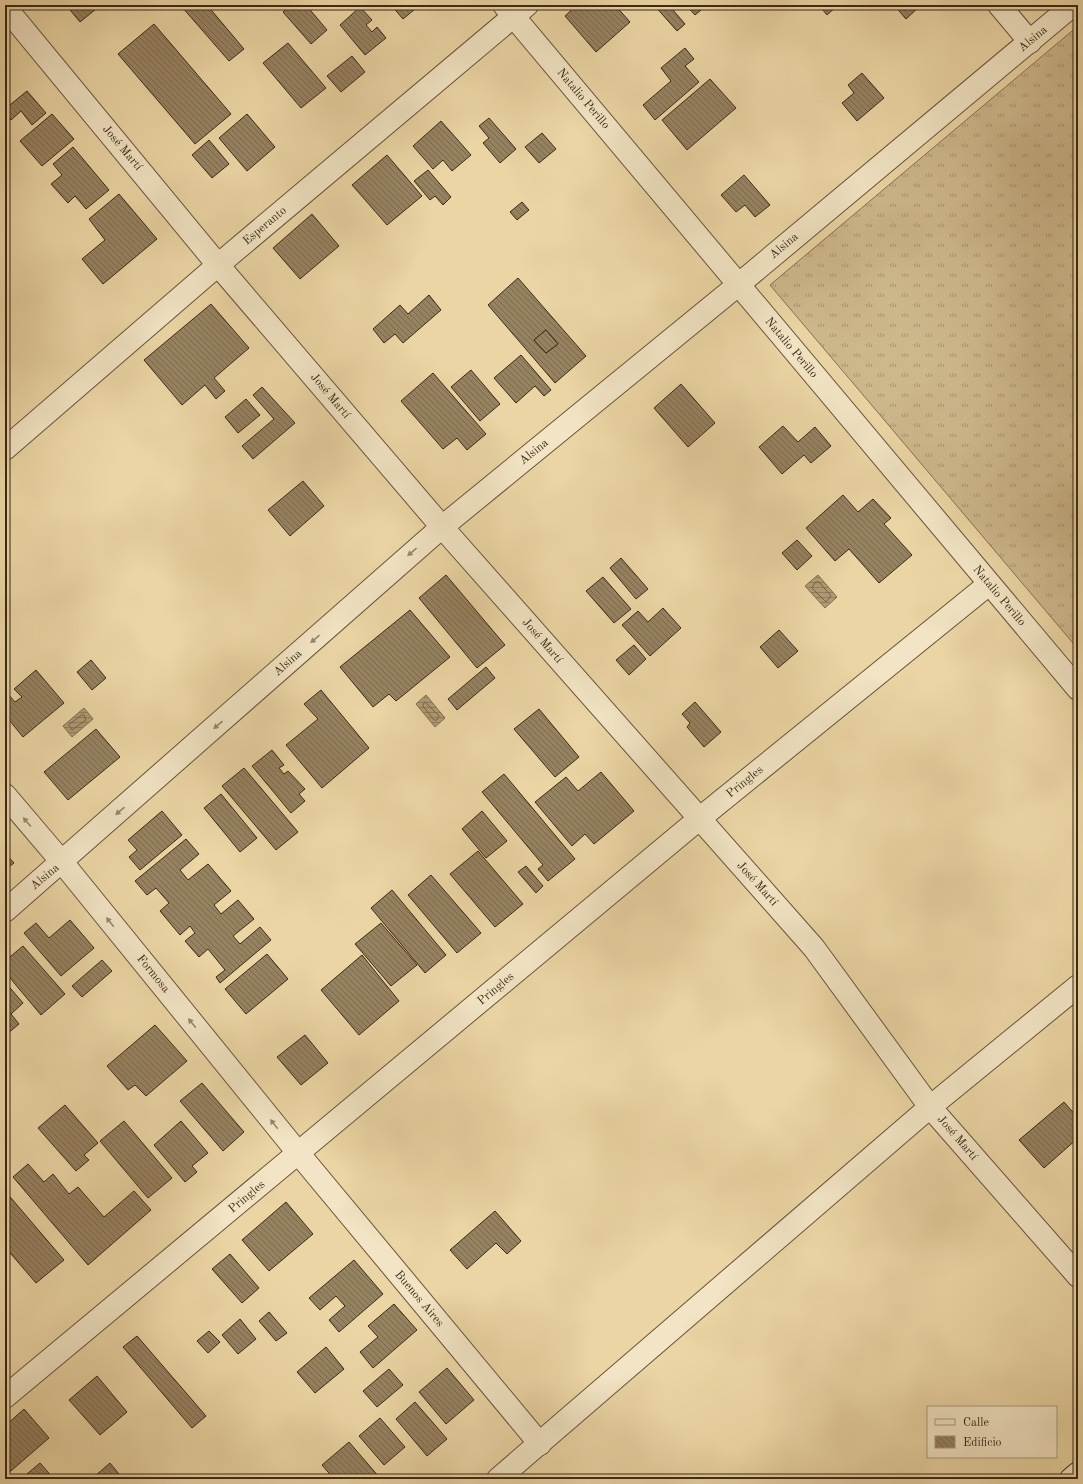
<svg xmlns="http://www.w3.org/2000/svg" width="1083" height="1484" font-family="'Old Standard TT',serif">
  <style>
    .grass { fill: url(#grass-tufts); stroke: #847051 }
    .water { fill: url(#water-rules); stroke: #816d4e }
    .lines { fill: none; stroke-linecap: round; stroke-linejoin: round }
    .shore { stroke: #756245; stroke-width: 1 }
    .building { fill: url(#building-back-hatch); stroke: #3b2916; fill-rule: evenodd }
    .street-casing { stroke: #67543a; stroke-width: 24 }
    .secondary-casing { stroke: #3b2916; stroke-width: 24 }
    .street { stroke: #f2e4c4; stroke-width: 22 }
    .secondary { stroke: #f2e4c4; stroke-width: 22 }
    .oneway { fill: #96866d }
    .labels { text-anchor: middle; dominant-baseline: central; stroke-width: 3.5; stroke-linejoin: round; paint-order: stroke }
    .street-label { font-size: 12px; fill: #3b2916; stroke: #f2e4c4 }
  </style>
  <defs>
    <pattern id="grass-tufts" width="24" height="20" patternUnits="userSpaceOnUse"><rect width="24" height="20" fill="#cdb88c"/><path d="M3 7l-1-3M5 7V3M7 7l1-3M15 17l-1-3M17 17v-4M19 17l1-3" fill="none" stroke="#a89671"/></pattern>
    <pattern id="water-rules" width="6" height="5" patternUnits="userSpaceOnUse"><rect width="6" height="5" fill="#af9b74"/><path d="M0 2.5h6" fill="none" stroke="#907e5e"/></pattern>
    <pattern id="building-back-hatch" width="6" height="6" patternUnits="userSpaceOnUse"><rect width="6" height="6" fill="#978260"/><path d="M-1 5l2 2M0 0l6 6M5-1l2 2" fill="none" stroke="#7c6a4e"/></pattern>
  </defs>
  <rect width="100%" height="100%" fill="#ebd5a4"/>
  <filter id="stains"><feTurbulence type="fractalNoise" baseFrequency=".005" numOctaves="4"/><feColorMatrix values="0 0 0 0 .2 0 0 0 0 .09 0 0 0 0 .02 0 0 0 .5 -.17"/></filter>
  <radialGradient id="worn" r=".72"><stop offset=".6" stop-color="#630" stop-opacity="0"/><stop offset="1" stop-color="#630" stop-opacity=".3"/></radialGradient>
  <!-- grass -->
  <polygon class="grass" points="1078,26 1078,649 770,285"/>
  <!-- water -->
  <g class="water">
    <polygon points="818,575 837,597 825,608 805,586"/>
    <polygon points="426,695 445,718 435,727 416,704"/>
    <polygon points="84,708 93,719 72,737 63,726"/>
  </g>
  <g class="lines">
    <!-- shore -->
    <g class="shore">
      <polygon points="816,582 819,582 831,596 826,602 812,588"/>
      <polygon points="425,702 439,716 437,720 434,720 423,706"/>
      <polygon points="82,715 84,715 86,720 72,730 69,725"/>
    </g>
  </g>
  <!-- building -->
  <g class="building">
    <polygon points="66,5 101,5 80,22"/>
    <polygon points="185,5 207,5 244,49 229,61 182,7"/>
    <polygon points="292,5 306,5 327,30 311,44 283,12"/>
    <polygon points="391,5 420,5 403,19"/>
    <polygon points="577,5 615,5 630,22 596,52 565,16"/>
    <polygon points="654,5 680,5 673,10 685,24 677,31"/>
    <polygon points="686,5 697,5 701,10 695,15"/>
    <polygon points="819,5 838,5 827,15"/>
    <polygon points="894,5 921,5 906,19"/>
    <polygon points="360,7 372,20 366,25 372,32 377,27 386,38 365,55 340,25"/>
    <polygon points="154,24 231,114 195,144 118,54"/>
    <polygon points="288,43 326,88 301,108 263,63"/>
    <polygon points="685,48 694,59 685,66 699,82 655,120 643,105 671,81 661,68"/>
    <polygon points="352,56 365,72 341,92 327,76"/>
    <polygon points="862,73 884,98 857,121 842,103 854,93 848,85"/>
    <polygon points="710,79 736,108 687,150 662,120"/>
    <polygon points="27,91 46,113 32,125 21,111 11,120 5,113 5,109"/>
    <polygon points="52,114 74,139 42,166 20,141"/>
    <polygon points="247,114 275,147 247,171 219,138"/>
    <polygon points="489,118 516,149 500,163 483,143 489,138 479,126"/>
    <polygon points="441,121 471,155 452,171 443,160 433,169 413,146"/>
    <polygon points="542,133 556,149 539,163 525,147"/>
    <polygon points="209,140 229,164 212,178 192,155"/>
    <polygon points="73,147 109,190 86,209 75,196 68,203 51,184 62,175 53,164"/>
    <polygon points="387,155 422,196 387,225 352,185"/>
    <polygon points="428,170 451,197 443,205 435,196 430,200 414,181"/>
    <polygon points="744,175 770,205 755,217 745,205 736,212 721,195"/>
    <polygon points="119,194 157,239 103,284 82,259 105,240 89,219"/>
    <polygon points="522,202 529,210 517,220 510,212"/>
    <polygon points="312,214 339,246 300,279 273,248"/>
    <path d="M518,278l68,78 -31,27 -67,-78zM546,330l12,14 -12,9 -12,-13z"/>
    <polygon points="429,295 441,310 403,343 395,334 384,343 373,329 400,305 408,314"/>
    <polygon points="211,304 249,348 214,378 225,391 216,399 205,385 182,405 144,360"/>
    <polygon points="546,330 558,344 546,353 534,340"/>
    <polygon points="521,355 551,390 544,396 535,386 516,403 494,378"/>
    <polygon points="471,370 500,404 480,421 451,387"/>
    <polygon points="433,373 486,434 467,450 457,438 443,449 401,401"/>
    <polygon points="681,384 715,423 688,447 654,408"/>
    <polygon points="262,387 295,423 253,459 242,446 274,419 253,395"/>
    <polygon points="246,399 260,415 238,433 225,417"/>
    <polygon points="783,426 798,442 815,427 831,446 811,463 804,455 782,474 759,447"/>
    <polygon points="303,481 324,506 290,536 268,510"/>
    <polygon points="843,495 858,512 873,499 891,518 884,524 912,555 879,583 849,549 835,561 806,528"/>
    <polygon points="797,540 812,556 797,570 782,553"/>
    <polygon points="621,558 648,589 636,599 610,568"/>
    <polygon points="446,575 505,645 477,668 419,598"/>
    <polygon points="603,577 631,609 614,623 586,591"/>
    <polygon points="663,608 681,628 650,656 622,625 638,611 648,622"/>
    <polygon points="410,610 450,657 396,701 389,694 373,707 340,667"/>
    <polygon points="779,630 798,651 778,668 760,647"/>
    <polygon points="634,645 646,659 629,675 616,660"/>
    <polygon points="91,660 106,678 92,690 77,672"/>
    <polygon points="486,667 495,678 457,710 448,699"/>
    <polygon points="36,670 64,703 23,737 5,715 5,696 8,694 15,702 22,697 14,689"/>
    <polygon points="321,690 369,748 322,788 286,745 318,719 304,704"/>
    <polygon points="695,702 721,732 704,747 687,727 690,723 682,714"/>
    <polygon points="539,709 579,757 555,777 514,729"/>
    <polygon points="96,729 120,757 68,800 44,772"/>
    <polygon points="272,750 284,765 279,768 284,774 288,771 305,789 299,794 305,801 291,813 252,766"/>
    <polygon points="244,768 298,832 276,850 222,786"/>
    <polygon points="601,772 634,811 594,844 585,834 572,846 535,802 566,777 578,791"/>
    <polygon points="504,774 575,859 548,881 538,869 543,865 482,792"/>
    <polygon points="221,794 257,838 240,852 204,808"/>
    <polygon points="162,811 182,835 140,870 129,857 137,850 128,840"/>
    <polygon points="482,811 507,841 486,858 462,829"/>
    <polygon points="186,839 199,854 180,870 188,880 208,864 231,891 214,905 221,914 238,900 254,919 233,936 240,944 260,927 271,940 220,983 216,977 225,970 208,949 199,957 185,941 195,933 190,926 180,935 160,911 169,903 156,888 147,895 135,881"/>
    <polygon points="478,851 523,904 495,927 450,874"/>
    <polygon points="5,853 14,863 5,870"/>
    <polygon points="526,866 543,886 536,893 518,872"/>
    <polygon points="431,875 481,933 457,953 408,895"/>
    <polygon points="392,890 446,955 425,973 371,908"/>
    <polygon points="70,920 94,948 61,976 24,933 36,923 49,938"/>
    <polygon points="381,923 417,965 391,986 355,944"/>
    <polygon points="23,946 65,994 41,1015 5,972 5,961"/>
    <polygon points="267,954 288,979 246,1014 225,989"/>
    <polygon points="362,955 399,1001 359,1035 321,990"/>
    <polygon points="102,960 112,971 82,997 72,986"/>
    <polygon points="5,982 23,1003 11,1014 19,1024 7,1034 5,1031"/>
    <polygon points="155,1025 187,1061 146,1096 135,1085 128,1090 107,1066"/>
    <polygon points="305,1035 328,1063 301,1085 277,1057"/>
    <polygon points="202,1083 244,1132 223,1151 180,1101"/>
    <polygon points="1064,1102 1078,1118 1078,1138 1044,1168 1019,1140"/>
    <polygon points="65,1105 98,1143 84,1155 89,1160 76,1171 38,1128"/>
    <polygon points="124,1121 172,1178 148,1198 100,1141"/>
    <polygon points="181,1121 208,1153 192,1166 197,1172 185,1182 154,1145"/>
    <polygon points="28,1164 44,1182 53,1174 69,1194 78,1187 104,1217 134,1191 151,1210 88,1265 13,1177"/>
    <polygon points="5,1191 64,1260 36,1283 5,1247"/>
    <polygon points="286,1202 313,1234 269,1271 242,1240"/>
    <polygon points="495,1211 521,1241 507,1254 496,1243 467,1269 450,1250"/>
    <polygon points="230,1254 259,1288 242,1303 212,1269"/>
    <polygon points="354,1260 383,1294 339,1332 329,1320 345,1306 336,1296 320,1310 309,1298"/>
    <polygon points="394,1304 417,1330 373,1368 360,1352 378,1337 368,1326"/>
    <polygon points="269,1312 287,1333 276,1341 259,1321"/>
    <polygon points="240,1319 256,1339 238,1354 222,1335"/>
    <polygon points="209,1331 220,1342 208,1353 197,1341"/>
    <polygon points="137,1336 206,1416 192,1428 123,1347"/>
    <polygon points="326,1347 344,1369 315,1393 297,1372"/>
    <polygon points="447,1368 474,1400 446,1424 419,1392"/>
    <polygon points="389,1369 403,1385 377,1407 363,1391"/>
    <polygon points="97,1376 127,1412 100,1435 69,1400"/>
    <polygon points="415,1402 447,1439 427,1456 396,1419"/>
    <polygon points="24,1409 49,1438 5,1476 5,1426"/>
    <polygon points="380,1418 405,1447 384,1465 359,1436"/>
    <polygon points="349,1442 380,1478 379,1479 334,1479 322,1465"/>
    <polygon points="40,1463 54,1479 21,1479"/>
    <polygon points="110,1463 123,1479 97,1479 95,1476"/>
  </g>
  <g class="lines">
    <defs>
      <g id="street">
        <polyline points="504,5 1078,689"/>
        <polyline points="999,5 1030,42"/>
        <polyline points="5,7 218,265 442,527 814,948 930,1107 1078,1276"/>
        <polyline points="5,449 218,265 527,5"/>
        <polyline points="5,795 62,862 299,1154 540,1444"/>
        <polyline points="5,911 442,527 738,285 1073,5"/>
        <polyline points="5,1397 699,819 989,584"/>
        <polyline points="498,1479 930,1107 1078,986"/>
      </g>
      <polyline id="secondary" points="1071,1479 1078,1473"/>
    </defs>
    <!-- street casing -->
    <use href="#street" class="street-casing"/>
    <!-- secondary casing -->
    <use href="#secondary" class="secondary-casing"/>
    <!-- street -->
    <use href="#street" class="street"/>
    <!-- secondary -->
    <use href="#secondary" class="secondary"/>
  </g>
  <!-- one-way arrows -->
  <defs><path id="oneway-solid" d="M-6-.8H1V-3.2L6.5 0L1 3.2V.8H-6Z"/></defs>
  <g class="oneway">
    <use href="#oneway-solid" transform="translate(412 552) rotate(139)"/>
    <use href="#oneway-solid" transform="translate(315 639) rotate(139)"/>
    <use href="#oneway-solid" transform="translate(218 725) rotate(139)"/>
    <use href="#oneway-solid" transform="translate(120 811) rotate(139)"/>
    <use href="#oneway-solid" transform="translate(27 822) rotate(-131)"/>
    <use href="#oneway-solid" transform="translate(110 922) rotate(-129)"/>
    <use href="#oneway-solid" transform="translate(192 1023) rotate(-129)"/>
    <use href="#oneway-solid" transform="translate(274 1124) rotate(-129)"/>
  </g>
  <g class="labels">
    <!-- street labels -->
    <g class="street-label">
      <text transform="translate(1033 39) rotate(-40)">Alsina</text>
      <text transform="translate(583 99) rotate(50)">Natalio Perillo</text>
      <text transform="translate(122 148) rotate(50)">José Martí</text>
      <text transform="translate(265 226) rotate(-40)">Esperanto</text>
      <text transform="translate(784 246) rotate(-40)">Alsina</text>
      <text transform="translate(791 348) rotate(50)">Natalio Perillo</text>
      <text transform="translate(330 396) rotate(50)">José Martí</text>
      <text transform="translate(534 452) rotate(-39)">Alsina</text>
      <text transform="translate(999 596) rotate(50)">Natalio Perillo</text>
      <text transform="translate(542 641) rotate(49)">José Martí</text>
      <text transform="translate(288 663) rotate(-41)">Alsina</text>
      <text transform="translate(745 782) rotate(-39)">Pringles</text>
      <text transform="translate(45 877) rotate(-40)">Alsina</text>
      <text transform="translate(757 884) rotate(48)">José Martí</text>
      <text transform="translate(153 974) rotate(51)">Formosa</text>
      <text transform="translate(496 989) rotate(-40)">Pringles</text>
      <text transform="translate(957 1138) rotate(49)">José Martí</text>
      <text transform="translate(247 1197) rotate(-40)">Pringles</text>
      <text transform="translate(419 1299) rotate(50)">Buenos Aires</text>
    </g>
  </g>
  <!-- margin -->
  <rect width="1083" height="1484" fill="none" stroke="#ebd5a4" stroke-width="20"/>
  <rect x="6" y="6" width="1071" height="1472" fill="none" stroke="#3b2916" stroke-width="2"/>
  <rect x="10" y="10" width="1063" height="1464" fill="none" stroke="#3b2916"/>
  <!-- legend -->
  <rect x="927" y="1406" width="130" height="52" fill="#f2e4c4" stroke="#a9997e"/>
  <rect x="935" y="1419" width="20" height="6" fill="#f2e4c4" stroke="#a9997e"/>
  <text x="963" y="1426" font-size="12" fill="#3b2916">Calle</text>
  <rect x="935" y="1436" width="20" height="12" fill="url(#building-back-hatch)" stroke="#a9997e"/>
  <text x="963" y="1446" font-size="12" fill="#3b2916">Edificio</text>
  <rect width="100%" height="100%" filter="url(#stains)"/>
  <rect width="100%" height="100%" fill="url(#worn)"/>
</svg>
